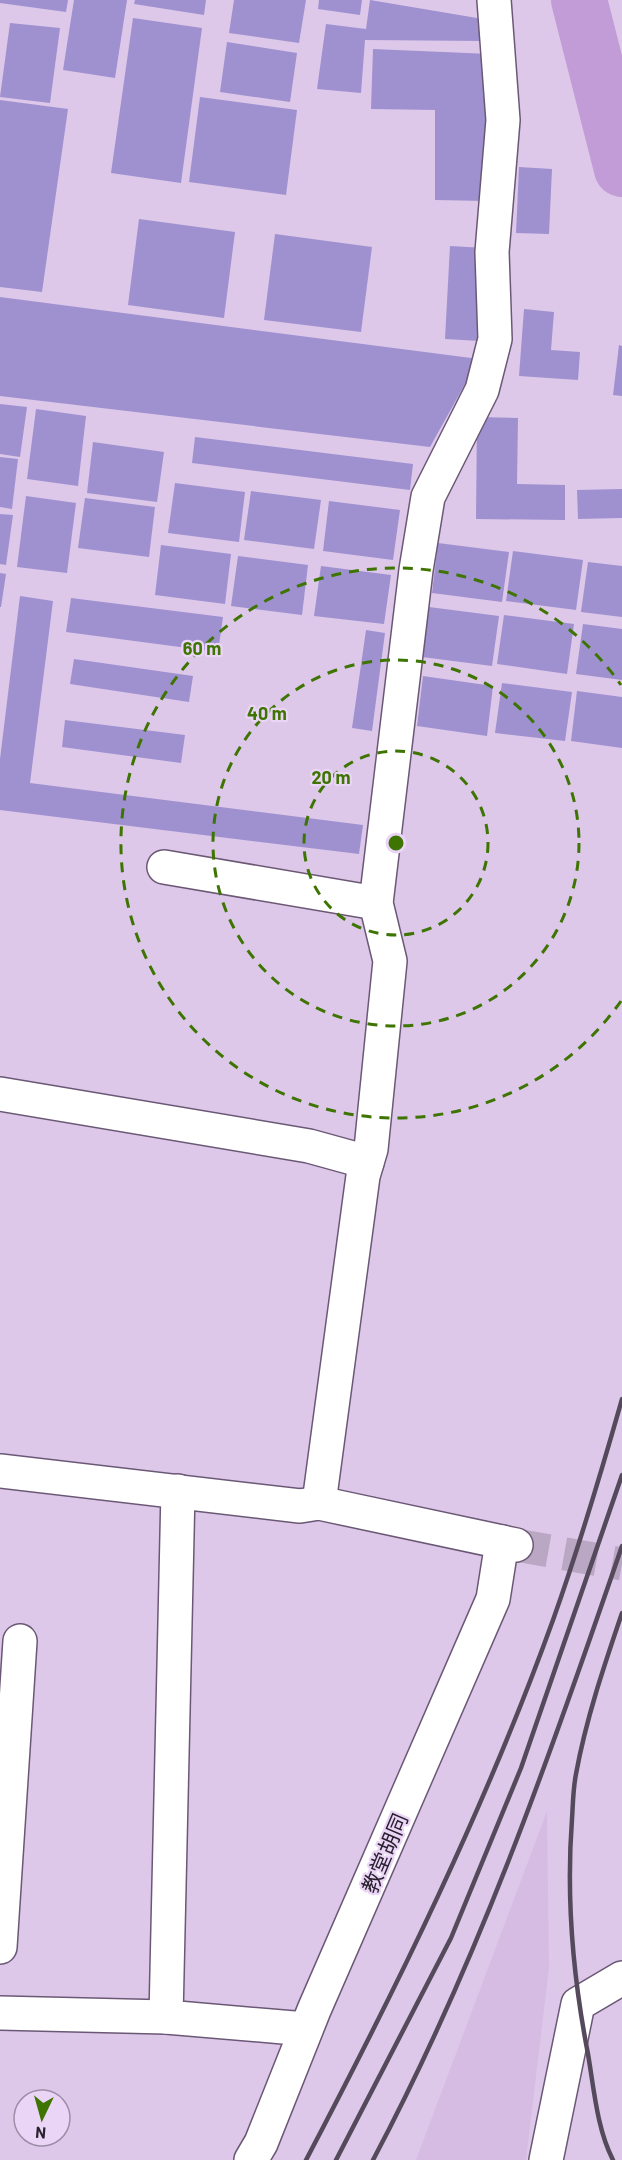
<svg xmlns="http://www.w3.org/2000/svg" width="622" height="2160" font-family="Barlow,'Noto Sans SC',sans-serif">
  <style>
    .built { fill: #d6bce3 }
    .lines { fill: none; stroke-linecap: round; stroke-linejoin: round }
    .river { stroke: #c29cd6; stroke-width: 56 }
    .building { fill: #9f91d0 }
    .minor-tunnel { stroke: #b9a7c3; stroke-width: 33; stroke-dasharray: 33 16; stroke-linecap: butt }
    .minor-casing { stroke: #6b5875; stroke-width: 36 }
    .minor { stroke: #fff; stroke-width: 33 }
    .rail { stroke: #554a5b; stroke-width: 4.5 }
    .ring { fill: none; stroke: #3e7401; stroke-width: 3; stroke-dasharray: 10 8 }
    .labels { text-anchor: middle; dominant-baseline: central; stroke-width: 4.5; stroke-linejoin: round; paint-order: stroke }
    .street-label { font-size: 21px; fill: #29212d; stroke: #ead5f6 }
    .centre { fill: #3e7401; stroke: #ead5f6; stroke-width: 3 }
    .ring-label { font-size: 18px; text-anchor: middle; font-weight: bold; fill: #3e7401; stroke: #ead5f6; stroke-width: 4.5; stroke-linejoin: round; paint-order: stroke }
  </style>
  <rect width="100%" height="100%" fill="#ddc8e9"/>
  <!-- built -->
  <polygon class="built" points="547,1811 549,1968 526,2160 416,2160"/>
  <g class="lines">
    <!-- river -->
    <polyline class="river" points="579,0 622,169"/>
  </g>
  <!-- building -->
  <g class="building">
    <polygon points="0,0 68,0 66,12 0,3"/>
    <polygon points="74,0 127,0 115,78 63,70"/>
    <polygon points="135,0 206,0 204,15 134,4"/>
    <polygon points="234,0 306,0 299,43 229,33"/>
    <polygon points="319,0 362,0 360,15 318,9"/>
    <polygon points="370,0 483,19 484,41 365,40 361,93 317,89 326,24 366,29"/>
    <polygon points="133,18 202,28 181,183 111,173"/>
    <polygon points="10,23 60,28 50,103 0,97"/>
    <polygon points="227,42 297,53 290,102 220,92"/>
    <polygon points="373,49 490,54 486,201 435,200 435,110 371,109"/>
    <polygon points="200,97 297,110 286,195 189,182"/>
    <polygon points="0,100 68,109 42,292 0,287"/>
    <polygon points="519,167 552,169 549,234 516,233"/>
    <polygon points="139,219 235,232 224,318 128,305"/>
    <polygon points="275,234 372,247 361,332 264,320"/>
    <polygon points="450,246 485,248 480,341 445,339"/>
    <polygon points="0,297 479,359 430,447 0,396"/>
    <polygon points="524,309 554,312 551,350 580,352 578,380 519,376"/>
    <polygon points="619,345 622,346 622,396 613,395"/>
    <polygon points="0,404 27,407 20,457 0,454"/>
    <polygon points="36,409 86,416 78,486 27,479"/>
    <polygon points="477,417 518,418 517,484 565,485 565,520 476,519"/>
    <polygon points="195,437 413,464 410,490 192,463"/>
    <polygon points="93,442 164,452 157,502 87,493"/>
    <polygon points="0,457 18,459 12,509 0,507"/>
    <polygon points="175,483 245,492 239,542 168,533"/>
    <polygon points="622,489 622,518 578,519 577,490"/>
    <polygon points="251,491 321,500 314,549 244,540"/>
    <polygon points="26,496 76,503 67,573 17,567"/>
    <polygon points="85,498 155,507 149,557 78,548"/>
    <polygon points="329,501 400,510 393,560 323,551"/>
    <polygon points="0,514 13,515 6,565 0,564"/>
    <polygon points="438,543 509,552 502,602 432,593"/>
    <polygon points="161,545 231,554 225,604 155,595"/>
    <polygon points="513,551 583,560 576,610 506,601"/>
    <polygon points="238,556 308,565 302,615 231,606"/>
    <polygon points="588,562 622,566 622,617 581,612"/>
    <polygon points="321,566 391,575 384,624 314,616"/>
    <polygon points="0,573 6,574 1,607 0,607"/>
    <polygon points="20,596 53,601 30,783 363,825 359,854 0,810 0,759"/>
    <polygon points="71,598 223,617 218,652 66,632"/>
    <polygon points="429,607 499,616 492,666 422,657"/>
    <polygon points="504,615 574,624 567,674 497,664"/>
    <polygon points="583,624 622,629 622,680 576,674"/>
    <polygon points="366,630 385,633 372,731 352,728"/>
    <polygon points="74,659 193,676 189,702 70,684"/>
    <polygon points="423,676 493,686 487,736 417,726"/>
    <polygon points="502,683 572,692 565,741 495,733"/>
    <polygon points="577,691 622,697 622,748 571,741"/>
    <polygon points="65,720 185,735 181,763 62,747"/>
  </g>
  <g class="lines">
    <!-- minor-tunnel -->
    <polyline class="minor-tunnel" points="516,1545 622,1564"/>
    <defs>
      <g id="minor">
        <polyline points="164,867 376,903"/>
        <polyline points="0,1094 309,1146 367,1162"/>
        <polyline points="0,1471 300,1506 319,1503 516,1545"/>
        <polyline points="178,1491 166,2017 306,2029"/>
        <polyline points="319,1503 363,1176 371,1149 390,961 376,903 416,570 428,497 482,390 495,339 492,252 503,120 494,0"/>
        <polyline points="0,1947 20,1641"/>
        <polyline points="0,2013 166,2017"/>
        <polyline points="251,2160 261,2143 314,2010 493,1599 502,1542"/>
        <polyline points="546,2160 578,2004 622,1978"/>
      </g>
    </defs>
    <!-- minor casing -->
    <use href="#minor" class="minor-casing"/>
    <!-- minor -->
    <use href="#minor" class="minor"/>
    <!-- rail -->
    <g class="rail">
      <path d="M306,2160c92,-175 180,-354 247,-540 26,-73 48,-147 69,-221"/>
      <polyline points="336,2160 451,1938 521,1768 622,1475"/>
      <path d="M373,2160c104,-196 177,-404 249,-614"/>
      <path d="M613,2160c-16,-31 -19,-71 -25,-106 -15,-77 -22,-156 -16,-235 1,-15 1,-30 4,-45 10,-55 28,-108 46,-161"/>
    </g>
  </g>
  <!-- distance rings -->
  <g class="ring">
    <circle cx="396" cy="843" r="92"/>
    <circle cx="396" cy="843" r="183"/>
    <path d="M621 1001A275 275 0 1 1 621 685"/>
  </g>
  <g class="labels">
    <!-- street labels -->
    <g class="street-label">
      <text transform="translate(384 1853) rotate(-67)">教堂胡同</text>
    </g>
  </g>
  <circle cx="396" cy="843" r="9" class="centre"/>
  <g class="ring-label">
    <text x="202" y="655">60 m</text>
    <text x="267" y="720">40 m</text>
    <text x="331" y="784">20 m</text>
  </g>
  <!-- north arrow -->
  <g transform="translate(42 2118) rotate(185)"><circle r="28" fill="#ead5f6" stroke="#9d8da6" stroke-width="1.5"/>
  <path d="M0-4.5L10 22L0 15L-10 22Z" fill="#3e7401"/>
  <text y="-9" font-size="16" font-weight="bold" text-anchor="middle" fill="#29212d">N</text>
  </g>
</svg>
